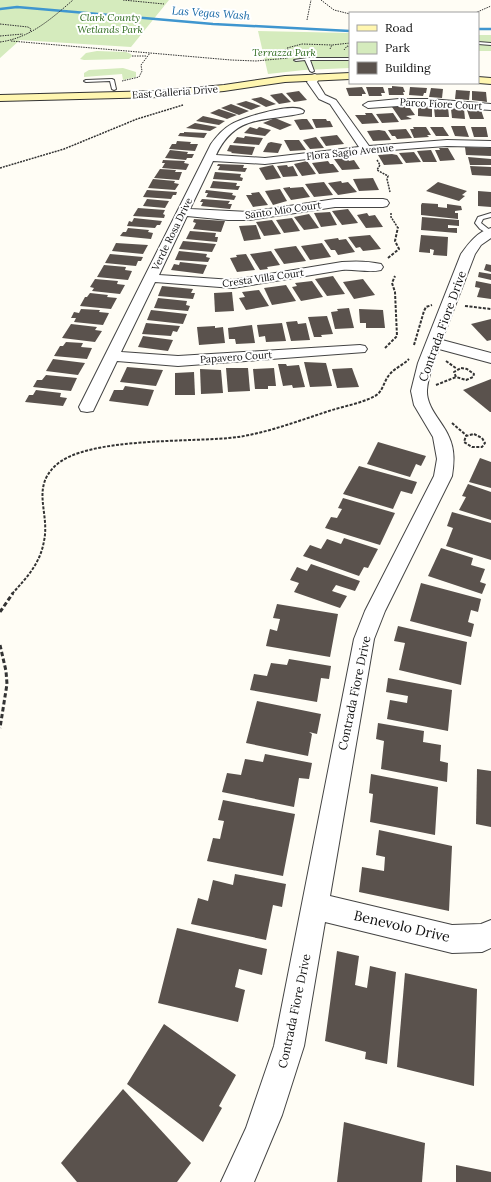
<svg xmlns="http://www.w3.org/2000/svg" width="491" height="1182" font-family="Lora,serif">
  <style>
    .green { fill: #d5ebbd }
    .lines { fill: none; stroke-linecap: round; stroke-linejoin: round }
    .stream { stroke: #3f96cf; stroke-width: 2.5 }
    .building { fill: #5a524d }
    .lane-casing { stroke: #444; stroke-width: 2 }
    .street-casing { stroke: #444; stroke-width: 2 }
    .secondary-casing { stroke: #333; stroke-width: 2 }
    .path-far3 { stroke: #333; stroke-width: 1; stroke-dasharray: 1.5 1; stroke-linecap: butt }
    .path-far2 { stroke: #333; stroke-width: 1.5; stroke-dasharray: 2 1; stroke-linecap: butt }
    .path-far1 { stroke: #333; stroke-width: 2; stroke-dasharray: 3 1.5; stroke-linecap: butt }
    .path { stroke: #333; stroke-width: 3; stroke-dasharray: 4.5 2.5; stroke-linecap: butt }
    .lane { fill: #fff; fill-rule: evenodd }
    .street { fill: #fff; fill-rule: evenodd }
    .secondary { fill: #fff6b0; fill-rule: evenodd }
    .labels { text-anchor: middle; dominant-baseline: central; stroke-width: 4; stroke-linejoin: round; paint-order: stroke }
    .far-park-label { font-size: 10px; font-style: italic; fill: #2f6b1f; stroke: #fff }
    .far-street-label { font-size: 10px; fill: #111; stroke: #fff }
    .far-water-label { font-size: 11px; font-style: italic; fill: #1768a6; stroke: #fff }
    .street-label { font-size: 12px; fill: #111; stroke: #fff }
    .near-street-label { font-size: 14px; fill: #111; stroke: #fff }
  </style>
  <rect width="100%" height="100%" fill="#fffdf5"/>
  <!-- green -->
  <g class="green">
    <polygon points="0,0 169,0 131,47 20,40 0,58"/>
    <polygon points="258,31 350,33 350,68 304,70 268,74"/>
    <rect x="478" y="35" width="13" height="16"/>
    <polygon points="97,51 126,52 131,54 132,56 129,59 84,60 80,59 86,53"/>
    <polygon points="123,68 136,72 136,77 123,80 122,74 84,77 84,73 89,70"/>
  </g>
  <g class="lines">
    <!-- stream -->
    <g class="stream">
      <polyline points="0,9 17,7 213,24 350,31"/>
      <polyline points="478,29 491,29"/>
    </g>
  </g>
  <!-- building -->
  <g class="building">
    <polygon points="392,86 403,87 405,92 403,92 404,95 389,95 388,88 392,88"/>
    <polygon points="362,87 366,94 362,94 362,96 349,96 346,88"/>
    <polygon points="366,87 383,87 385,93 381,93 382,96 369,96"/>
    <polygon points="410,87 427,88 426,93 424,93 423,96 409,95"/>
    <polygon points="431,88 443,89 442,98 429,97"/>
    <polygon points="456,90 470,91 469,100 455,99"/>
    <polygon points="299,91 307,100 294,102 286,93"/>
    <polygon points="472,91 486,92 487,102 472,100"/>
    <polygon points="282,93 291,102 279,104 270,95"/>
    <polygon points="261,97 276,104 266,107 251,99"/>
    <polygon points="246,101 261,106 251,110 236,104"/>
    <polygon points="231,104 249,111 239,115 221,108"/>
    <polygon points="404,106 406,108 410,108 415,115 406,116 412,119 401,120 392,107"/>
    <polygon points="425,106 432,106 432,117 418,116 418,107"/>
    <polygon points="448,107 449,117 435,117 434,108"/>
    <polygon points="219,109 237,115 227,119 210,113"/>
    <polygon points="451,109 464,109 465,119 452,118"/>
    <polygon points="467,110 481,110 484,119 470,119"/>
    <polygon points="365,113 372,113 379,123 362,124 355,115 366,115"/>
    <polygon points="393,113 399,122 382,123 376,114"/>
    <polygon points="203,116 225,121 219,125 196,121"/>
    <polygon points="275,118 292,125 280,130 263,123"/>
    <polygon points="302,119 307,119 314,129 300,130 294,120"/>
    <polygon points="312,119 326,119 327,121 330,121 333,127 316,128"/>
    <polygon points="195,123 217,127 210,131 186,128"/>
    <polygon points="451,126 465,126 469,137 455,136"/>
    <polygon points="250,127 257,129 259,127 271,130 265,136 244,133"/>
    <polygon points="413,127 426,127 431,135 427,135 429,137 414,138 410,129 414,129"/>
    <polygon points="430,127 443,127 449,136 436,136"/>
    <polygon points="471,127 486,127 488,137 474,137"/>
    <polygon points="406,129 412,138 397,139 395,136 392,136 388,130"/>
    <polygon points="379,130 385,131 391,140 373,141 367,131"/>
    <polygon points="184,132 207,133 204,138 178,136 180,133 184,133"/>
    <polygon points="337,135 344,144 326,146 320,137"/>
    <polygon points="245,136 263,138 259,145 233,143 237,137 244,138"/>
    <polygon points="316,137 324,148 310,149 303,140"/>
    <polygon points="284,140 299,140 306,150 290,151"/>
    <polygon points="177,141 191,142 190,144 198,144 195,151 169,149 172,144 176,144"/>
    <polygon points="271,142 282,144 278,153 263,152 268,143"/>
    <polygon points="230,145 255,147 252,155 231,153 232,152 227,151"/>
    <polygon points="465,147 491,148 491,156 466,155"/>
    <polygon points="439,148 448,148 455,160 440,161 435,150 440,150"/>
    <polygon points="170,150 188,152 187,154 194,154 192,158 187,158 186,160 165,158"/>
    <polygon points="431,150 437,162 423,162 417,151"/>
    <polygon points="414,152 421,162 406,163 399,153"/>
    <polygon points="392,154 397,155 403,164 384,165 378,155"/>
    <polygon points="468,157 491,159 491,165 470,165"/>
    <polygon points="347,158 349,161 354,160 360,169 342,170 334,159"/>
    <polygon points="163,160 185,161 184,163 189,164 186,170 162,168 165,163 162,163"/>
    <polygon points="307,161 316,174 302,176 294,164"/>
    <polygon points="328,161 330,164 333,164 339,172 319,174 312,163"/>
    <polygon points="218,164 244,165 243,168 247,168 245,172 218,170 220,166 217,166"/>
    <polygon points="273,165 281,178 266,180 259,168"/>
    <polygon points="287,165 288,167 293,166 298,176 283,177 277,166"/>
    <polygon points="470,166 491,167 491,176 472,175"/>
    <polygon points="160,169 176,170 175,172 182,172 179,180 154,178"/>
    <polygon points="215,172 241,174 240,177 243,178 242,181 213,179"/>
    <polygon points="373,178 379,190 359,191 353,179"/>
    <polygon points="153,179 175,181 174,183 179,184 175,190 148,188"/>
    <polygon points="213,181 237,183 236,186 240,186 238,190 210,188"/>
    <polygon points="341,181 342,183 348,182 357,192 338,195 328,183"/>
    <polygon points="324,182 333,195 314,197 305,184"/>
    <polygon points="438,182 467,191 462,195 465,196 459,201 426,191"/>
    <polygon points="290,187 290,188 303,187 310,197 291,200 283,188"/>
    <polygon points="280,189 287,201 273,205 265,191"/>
    <polygon points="147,190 177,192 176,195 173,195 171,199 143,197"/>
    <polygon points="206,190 233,193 232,195 236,196 234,200 206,197 208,193 205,193"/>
    <polygon points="478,191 491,192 491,207 478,206"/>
    <polygon points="259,192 268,205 253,207 246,195 252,195 251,193"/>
    <polygon points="147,199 169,201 165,208 143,206"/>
    <polygon points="202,199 230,201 228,204 232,204 230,209 201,206 203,202 200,202"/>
    <polygon points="422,203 438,204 438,207 447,208 447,204 461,206 462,210 455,211 455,213 458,213 458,219 421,215 421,205"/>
    <polygon points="138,208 165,210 163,214 165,215 164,218 133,216"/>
    <polygon points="348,209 358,223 342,225 332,211"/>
    <polygon points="330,212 337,225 321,227 314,213"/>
    <polygon points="367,213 369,216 375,215 383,227 366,228 357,215"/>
    <polygon points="309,214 319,228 304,230 294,217"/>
    <polygon points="422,217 459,220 459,226 448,225 448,228 457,228 457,233 421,230"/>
    <polygon points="134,218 162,221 160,225 157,225 155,228 127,226 129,221 132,222"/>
    <polygon points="292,218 300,231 284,233 276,220"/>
    <polygon points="194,219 225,221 221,232 193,229 196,223 193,222"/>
    <polygon points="272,220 281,234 264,236 256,222"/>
    <polygon points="256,225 261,239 244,241 239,226"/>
    <polygon points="128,228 149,230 148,232 153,233 151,239 120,236 123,232 126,232"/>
    <polygon points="190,231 216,233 215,237 218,237 217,242 186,239"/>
    <polygon points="370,235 381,249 363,251 360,247 356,248 348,237"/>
    <polygon points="421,235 448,237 447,256 433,255 434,250 430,249 430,253 419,252"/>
    <polygon points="338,238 339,240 346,239 355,252 338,255 335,250 331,250 324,240"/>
    <polygon points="183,241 216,244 212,252 179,249"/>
    <polygon points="116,243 148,245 143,254 112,251"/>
    <polygon points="322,243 331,257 310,260 301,246"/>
    <polygon points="296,246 306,261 284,264 274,249"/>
    <polygon points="179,251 207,254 206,257 210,258 208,262 175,260"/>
    <polygon points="271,251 280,265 267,267 268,269 260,270 250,254"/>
    <polygon points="110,254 143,257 141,261 138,261 136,266 105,263"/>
    <polygon points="246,254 255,270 237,272 230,258 237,257 236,255"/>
    <polygon points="180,262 207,265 203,274 171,270 174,264 179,265"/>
    <polygon points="486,264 491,265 491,272 484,270"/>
    <polygon points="104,265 126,267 125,270 132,271 128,280 97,277"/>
    <polygon points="479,272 491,274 491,280 478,277"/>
    <polygon points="333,276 345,294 327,296 315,279"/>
    <polygon points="95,279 118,281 117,284 125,285 120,294 92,291 94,288 90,287"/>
    <polygon points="363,279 375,295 354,299 343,282"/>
    <polygon points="312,281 323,297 301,301 292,287 297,286 295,283"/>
    <polygon points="476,281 491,284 491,299 477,297 480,288 475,287"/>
    <polygon points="286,285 296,301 272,305 264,288"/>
    <polygon points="162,286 193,289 191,293 195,293 193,299 158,296"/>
    <polygon points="259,290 269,306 246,310 239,298 245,297 242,292"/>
    <polygon points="232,292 234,311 215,312 214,293"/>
    <polygon points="90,293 108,295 107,297 117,298 111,309 80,306 85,297 87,297"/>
    <polygon points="158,298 187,301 186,305 190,306 188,311 154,308"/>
    <polygon points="349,308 354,328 335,329 331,312 338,311 337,309"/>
    <polygon points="81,309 100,310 99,312 109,313 103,325 74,322 76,318 71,318 74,312 79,313"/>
    <polygon points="359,309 383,310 385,328 366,328 366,323 360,323"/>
    <polygon points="151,310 187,314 183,324 147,320"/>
    <polygon points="327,316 333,334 321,335 322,337 314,337 308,317"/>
    <polygon points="491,319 491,340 487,341 471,324"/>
    <polygon points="297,321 298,324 306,323 310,340 291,341 286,322"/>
    <polygon points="146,323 180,326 177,332 173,331 171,336 142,334"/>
    <polygon points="282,323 286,341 266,342 265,336 259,337 257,325"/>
    <polygon points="71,324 97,327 95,330 102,331 95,342 62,338"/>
    <polygon points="252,325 255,343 236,344 235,339 229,339 228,328"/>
    <polygon points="215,326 215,328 223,327 225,343 199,345 197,327"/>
    <polygon points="143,336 173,340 168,351 138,347"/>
    <polygon points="66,342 83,343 81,347 92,348 87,359 54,356 60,346 63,346"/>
    <polygon points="53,359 85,363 78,375 46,371"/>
    <polygon points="304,362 326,363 332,386 310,387"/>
    <polygon points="278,364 286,364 287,366 299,365 305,387 293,388 292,385 283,386"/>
    <polygon points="127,367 163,370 156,386 120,382"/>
    <polygon points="226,368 248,368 250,391 228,392"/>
    <polygon points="274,368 276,386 268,386 268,389 255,389 253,369"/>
    <polygon points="352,368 359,387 337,388 332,369"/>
    <polygon points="200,369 221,370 223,393 201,394"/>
    <polygon points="194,372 195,395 175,395 175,373"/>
    <polygon points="46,375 77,378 71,391 33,387 37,380 42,380"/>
    <polygon points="491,379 491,412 490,412 463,390"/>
    <polygon points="125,386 154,390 148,406 109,401 114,390 123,390"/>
    <polygon points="36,390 61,393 60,397 67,398 63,406 25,402 29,395 33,395"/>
    <polygon points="378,442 426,456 421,466 416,464 410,477 367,464"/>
    <polygon points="480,458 491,462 491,488 469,482"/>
    <polygon points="359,466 417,482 412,494 401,491 393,509 343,494"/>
    <polygon points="468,484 491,492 491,520 459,510 466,497 462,496"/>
    <polygon points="343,498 395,513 380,545 325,528 331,517 337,518 342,509 338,508"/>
    <polygon points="452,512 491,523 491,560 446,546 453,528 447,526"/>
    <polygon points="344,538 378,549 368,568 364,567 359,576 303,556 310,545 321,549 327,539 341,544"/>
    <polygon points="441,548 473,558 471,565 485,569 480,582 486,584 482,594 428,576"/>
    <polygon points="311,564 360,581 355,591 336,585 332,591 347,596 340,608 294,592 299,583 290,580 297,567 307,571"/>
    <polygon points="421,583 481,599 478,612 471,610 468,622 474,624 471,637 410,621"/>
    <polygon points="277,604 338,614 330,657 266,646 270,629 277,631 280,619 273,618"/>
    <polygon points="398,626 467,642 461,685 399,670 405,643 394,641"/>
    <polygon points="289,659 331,666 329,679 321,678 317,702 250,690 254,674 267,676 271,663 287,665"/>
    <polygon points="388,678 452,690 448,731 387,719 390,700 407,703 408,696 386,692"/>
    <polygon points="257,701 321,714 317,734 309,732 312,734 308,756 246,743"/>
    <polygon points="378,723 424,731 423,742 441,745 440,761 448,763 447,782 381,769 384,741 376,739"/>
    <polygon points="265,754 312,763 309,779 299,778 294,807 222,792 227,773 241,775 245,759 263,762"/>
    <polygon points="477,769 491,771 491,827 476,824"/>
    <polygon points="371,774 438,787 435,835 370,822 373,794 369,793"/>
    <polygon points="223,800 295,814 283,876 207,861 213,838 220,839 224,821 218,820"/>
    <polygon points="379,830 452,846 449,911 359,892 362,867 384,871 385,857 376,855"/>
    <polygon points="235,874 286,884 282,907 273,905 266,940 191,924 198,898 208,901 213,880 233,885"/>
    <polygon points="177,928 267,949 262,975 239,969 235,987 245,990 238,1022 158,1003"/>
    <polygon points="337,951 359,956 355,985 367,988 370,966 396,972 387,1064 365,1059 366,1052 325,1041"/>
    <polygon points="405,973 477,989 474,1086 397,1067"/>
    <polygon points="164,1024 236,1075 219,1106 222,1108 203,1142 127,1084"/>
    <polygon points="123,1089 191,1163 177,1182 77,1182 61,1163"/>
    <polygon points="344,1122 425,1143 422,1182 337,1182"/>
    <polygon points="456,1165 491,1172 491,1182 456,1182"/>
  </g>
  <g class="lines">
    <defs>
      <g id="lane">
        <polygon points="478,42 491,43 491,45 478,44"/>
        <polygon points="307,58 350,58 350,60 310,60 314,71 312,72 310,71 305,60 296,61 294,60"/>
        <polygon points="112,79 114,80 116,89 114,90 112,89 110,81 86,82 84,81 86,80"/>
        <polygon points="491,213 491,217 483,219 481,223 491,231 490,235 480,229 475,223 478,217"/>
      </g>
      <g id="street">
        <path d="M315,74l5,3 -3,5 8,13 11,5 33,46 78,-6 44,1v6l-44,-1 -29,2 -52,4 -101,12 -52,-3 -23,48 59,3 86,-13h48l4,1 2,3 -2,3 -4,1h-48l-86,13h-21l-41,-4 -28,59 74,5 109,-18c13,-1 26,-1 39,2l2,3 -2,3c-12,3 -26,-1 -39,0l-109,18 -78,-6 -34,70 57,4 182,-11 5,1 2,3 -2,3 -187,14 -61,-5 -24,50 -6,1 -6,-1 -2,-4 132,-263c5,-7 12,-15 19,-19 11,-7 65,-24 74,-14l-1,2c-37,9 -67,0 -87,42l49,3 94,-11 -29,-43 -11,-5 -12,-17 5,-7z"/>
        <polygon points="399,99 430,99 491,104 491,110 414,105 368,108 363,105 368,102"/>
        <path d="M491,228v10l-10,7 -6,9 -33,86 49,13v10l-52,-14c-5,12 -11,27 -12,41 -1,18 16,32 22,47 6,13 5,26 3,39l-67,135 -11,28 -44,257 122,29 29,-1 10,-4v28l-9,4 -30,1 -127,-31 -21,124 -22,69 -28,67h-33l25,-54 28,-82 80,-407 11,-28 69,-135 3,-17 -4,-22 -19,-32 -3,-14 7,-28 43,-109c8,-11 16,-22 30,-26z"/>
      </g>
      <g id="secondary">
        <polygon points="350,73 350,79 285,82 224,91 159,97 0,101 0,95 159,91 224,85 285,76"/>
        <polygon points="478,77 491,78 491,84 478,83"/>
      </g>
    </defs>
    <!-- lane casing -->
    <use href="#lane" class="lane-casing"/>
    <!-- street casing -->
    <use href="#street" class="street-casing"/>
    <!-- secondary casing -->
    <use href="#secondary" class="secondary-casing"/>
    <!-- path-far3 -->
    <g class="path-far3">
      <polyline points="123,0 164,4"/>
      <polyline points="321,0 334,10 350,14"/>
      <polyline points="475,13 491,6"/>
      <polyline points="307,20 311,0"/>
      <polyline points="0,24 28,27 31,29 30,32"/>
      <polyline points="0,36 23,34"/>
      <polyline points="11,41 231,60 256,61 288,58"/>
      <path d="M0,42c30,-4 51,-23 73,-42"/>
      <polyline points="287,48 302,44 332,45"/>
      <polyline points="330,49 332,45 350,43"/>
      <polyline points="344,50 347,46 350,47"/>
      <polyline points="132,56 147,56"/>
      <polyline points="286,58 281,51 287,49 294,51"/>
      <polyline points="122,81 139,77 142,71 141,65 150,53"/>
    </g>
    <!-- path-far2 -->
    <g class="path-far2">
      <polyline points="377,160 380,165 377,170 388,176 387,179 390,192"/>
      <polyline points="0,168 64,149 137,119 183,105"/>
      <polyline points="391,213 391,217 398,228"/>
    </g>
    <!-- path-far1 -->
    <g class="path-far1">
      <polyline points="388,258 399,249 395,241 398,227"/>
      <polyline points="465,306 491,309"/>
      <polyline points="414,345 424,311 426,307 432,305"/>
      <polyline points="385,348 397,336 395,292 392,283 395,276"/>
      <polyline points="446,361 457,369"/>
      <polygon points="461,368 467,369 474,374 473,377 466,380 456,377 454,372"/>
      <polyline points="436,385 456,377"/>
      <polyline points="452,423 467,436"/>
      <polygon points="474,434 482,438 485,443 482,447 472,447 464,442 466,436"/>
      <path d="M12,594c15,-17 28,-30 32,-53 6,-28 -13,-52 11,-75 31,-30 139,-23 183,-29 32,-5 63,-17 94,-27 13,-4 30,-7 43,-14 8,-4 9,-16 15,-22 5,-6 13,-9 19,-15"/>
    </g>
    <!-- path -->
    <g class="path">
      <polyline points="0,612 13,593"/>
      <polyline points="0,645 6,671 7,684 0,728"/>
    </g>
    <!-- lane -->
    <use href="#lane" class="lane"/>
    <!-- street -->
    <use href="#street" class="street"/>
    <!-- secondary -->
    <use href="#secondary" class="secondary"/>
  </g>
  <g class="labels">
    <!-- far-park labels -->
    <g class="far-park-label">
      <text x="110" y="17">Clark County<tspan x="110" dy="12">Wetlands Park</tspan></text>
      <text x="284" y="52">Terrazza Park</text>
    </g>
    <!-- far-street labels -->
    <g class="far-street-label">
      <text transform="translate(175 92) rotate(-4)">East Galleria Drive</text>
      <text transform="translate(441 104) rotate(3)">Parco Fiore Court</text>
      <text transform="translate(350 152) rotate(-6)">Flora Sagio Avenue</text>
      <text transform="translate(283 210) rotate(-8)">Santo Mio Court</text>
      <text transform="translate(172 234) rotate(-64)">Verde Rosa Drive</text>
      <text transform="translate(263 278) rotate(-8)">Cresta Villa Court</text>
      <text transform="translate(236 357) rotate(-4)">Papavero Court</text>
    </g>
    <!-- far-water labels -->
    <g class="far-water-label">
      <text transform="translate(211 13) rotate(4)">Las Vegas Wash</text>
    </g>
    <!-- street labels -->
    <g class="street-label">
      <text transform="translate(442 326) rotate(-70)">Contrada Fiore Drive</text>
      <text transform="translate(354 693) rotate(-78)">Contrada Fiore Drive</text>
      <text transform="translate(294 1011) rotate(-78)">Contrada Fiore Drive</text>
    </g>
    <!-- near-street labels -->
    <g class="near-street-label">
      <text transform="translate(402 926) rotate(13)">Benevolo Drive</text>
    </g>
  </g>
  <!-- legend -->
  <rect x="349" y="12" width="130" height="72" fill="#ffffff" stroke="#a0a0a0"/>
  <rect x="357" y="25" width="20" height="6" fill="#fff6b0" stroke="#a0a0a0"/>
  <text x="385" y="32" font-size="12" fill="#111111">Road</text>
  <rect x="357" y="42" width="20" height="12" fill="#d5ebbd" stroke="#a0a0a0"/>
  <text x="385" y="52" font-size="12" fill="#111111">Park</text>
  <rect x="357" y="62" width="20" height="12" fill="#5a524d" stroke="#a0a0a0"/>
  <text x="385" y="72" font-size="12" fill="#111111">Building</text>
</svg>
